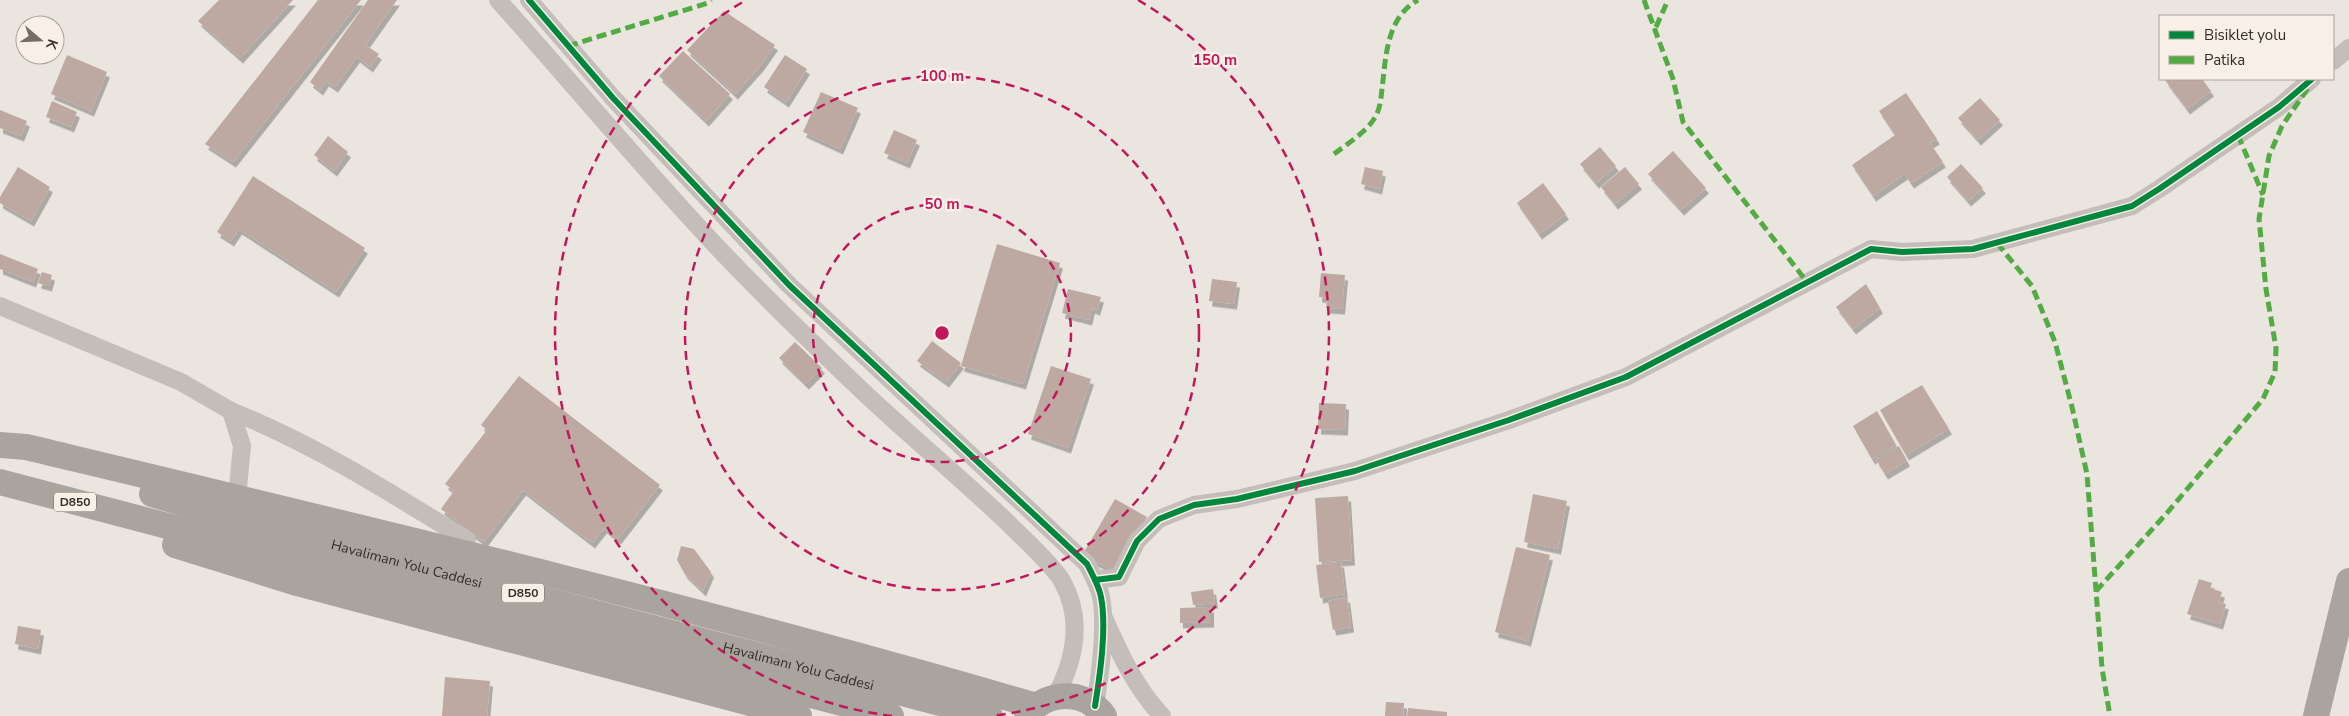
<svg xmlns="http://www.w3.org/2000/svg" width="2349" height="716" font-family="'Nunito Sans',sans-serif">
  <style>
    .building { fill: #bea8a2; filter: url(#shadow) }
    .lines { fill: none; stroke-linecap: round; stroke-linejoin: round }
    .minor { stroke: #c4bdb9; stroke-width: 18 }
    .highway { stroke: #aaa49f; stroke-width: 26 }
    .quiet { stroke: #54ab44; stroke-width: 5; stroke-dasharray: 10 5; stroke-linecap: butt }
    .cycleway-casing { stroke: #f8efe7; stroke-width: 9 }
    .cycleway { stroke: #00873e; stroke-width: 6 }
    .ring { fill: none; stroke: #c2185b; stroke-width: 2.5; stroke-dasharray: 9 6 }
    .labels { text-anchor: middle; dominant-baseline: central; stroke-width: 5; stroke-linejoin: round; paint-order: stroke }
    .shield { fill: #f8efe7; stroke: #706661; stroke-width: 1 }
    .shield-label { font-size: 12px; font-weight: bold; fill: #352b27 }
    .street-label { font-size: 14px; fill: #352b27; stroke: #f8efe7 }
    .centre { fill: #c2185b; stroke: #f8efe7; stroke-width: 2.5 }
    .ring-label { font-size: 15px; text-anchor: middle; font-weight: bold; fill: #c2185b; stroke: #f8efe7; stroke-width: 5; stroke-linejoin: round; paint-order: stroke }
  </style>
  <defs>
    <filter id="shadow"><feDropShadow dx="3" dy="5.5" stdDeviation="0" flood-color="#0004"/></filter>
  </defs>
  <rect width="100%" height="100%" fill="#ebe5e0"/>
  <!-- building -->
  <g class="building">
    <polygon points="219,0 293,0 240,58 198,21"/>
    <polygon points="318,0 361,0 233,162 205,144"/>
    <polygon points="368,0 397,0 365,45 379,54 370,67 357,57 335,87 326,81 320,90 310,82"/>
    <polygon points="724,11 775,45 761,65 735,94 687,50"/>
    <polygon points="683,51 730,94 706,121 659,76"/>
    <polygon points="67,55 107,72 91,111 51,94"/>
    <polygon points="785,55 807,69 786,102 764,87"/>
    <polygon points="2167,79 2202,79 2211,91 2187,109 2165,80"/>
    <polygon points="821,92 858,108 840,149 803,132"/>
    <polygon points="1906,93 1937,139 1930,143 1943,162 1911,183 1905,174 1873,196 1852,165 1895,135 1879,111"/>
    <polygon points="1980,98 2000,120 1978,140 1958,118"/>
    <polygon points="52,101 77,112 71,127 46,117"/>
    <polygon points="0,110 27,121 21,136 0,128"/>
    <polygon points="894,130 917,140 907,163 884,153"/>
    <polygon points="328,136 348,152 334,171 314,155"/>
    <polygon points="1600,147 1616,166 1596,183 1580,164"/>
    <polygon points="1673,151 1706,188 1681,210 1648,174"/>
    <polygon points="1961,164 1983,188 1968,201 1947,177"/>
    <polygon points="18,167 50,187 31,221 0,203 0,197"/>
    <polygon points="1365,167 1383,171 1379,189 1361,184"/>
    <polygon points="1625,167 1639,184 1615,204 1601,187"/>
    <polygon points="253,176 365,248 336,292 239,229 231,241 217,232"/>
    <polygon points="1543,183 1566,214 1539,234 1517,203"/>
    <polygon points="997,244 1060,263 1023,384 961,366"/>
    <polygon points="0,254 38,269 33,282 0,269"/>
    <polygon points="42,272 52,275 49,286 38,283"/>
    <polygon points="1321,273 1345,275 1342,309 1326,308 1327,298 1319,297"/>
    <polygon points="1212,279 1237,282 1234,304 1209,301"/>
    <polygon points="1866,284 1880,308 1853,329 1836,307"/>
    <polygon points="1068,289 1101,297 1097,310 1092,308 1089,320 1062,313"/>
    <polygon points="932,341 961,363 946,382 917,361"/>
    <polygon points="795,342 822,368 806,384 779,358"/>
    <polygon points="1051,366 1091,379 1068,448 1028,434"/>
    <polygon points="519,376 660,485 618,539 604,528 592,543 523,490 484,542 441,509 454,491 445,484 487,430 481,425"/>
    <polygon points="1922,385 1949,429 1906,455 1880,410"/>
    <polygon points="1319,403 1346,404 1345,430 1318,429"/>
    <polygon points="1877,411 1896,445 1872,459 1853,426"/>
    <polygon points="1899,446 1907,461 1885,474 1876,460"/>
    <polygon points="1533,494 1567,501 1558,549 1524,542"/>
    <polygon points="1348,496 1352,560 1319,562 1315,498"/>
    <polygon points="1115,499 1147,517 1116,573 1083,554"/>
    <polygon points="681,546 694,549 711,572 703,591 685,574 677,560"/>
    <polygon points="1516,547 1550,555 1528,641 1495,632"/>
    <polygon points="1341,562 1345,594 1320,598 1316,565"/>
    <polygon points="2199,579 2212,583 2210,588 2222,592 2219,602 2226,604 2220,624 2187,614"/>
    <polygon points="1213,589 1215,603 1193,605 1191,592"/>
    <polygon points="1347,597 1351,627 1333,630 1328,601"/>
    <polygon points="1211,607 1211,622 1180,623 1180,608"/>
    <polygon points="18,626 41,630 38,649 15,644"/>
    <polygon points="445,677 490,681 487,716 442,716"/>
    <polygon points="1386,702 1404,703 1403,716 1385,716"/>
    <polygon points="1408,708 1447,712 1447,716 1407,716"/>
  </g>
  <g class="lines">
    <!-- minor -->
    <g class="minor">
      <path d="M498,0c65,73 129,149 195,221 52,57 107,110 162,163 50,48 103,91 153,139 14,14 45,42 54,58 22,39 13,79 -7,116"/>
      <path d="M529,0l84,98 176,187 298,279c5,10 12,22 14,33 6,31 -1,78 -6,109"/>
      <polyline points="2333,61 2349,48"/>
      <polyline points="0,306 181,382 231,411 242,446 237,497"/>
      <path d="M231,411c83,33 160,82 236,129"/>
      <polyline points="1095,580 1119,577 1137,541 1159,519 1194,505 1237,499 1355,471 1509,420 1626,377 1871,249 1902,252 1973,249 2132,206 2159,189 2279,107 2312,79"/>
      <path d="M1104,618c16,36 31,69 58,98"/>
    </g>
    <!-- highway -->
    <g class="highway">
      <path d="M0,445l26,2c338,81 676,161 1010,259"/>
      <polyline points="0,482 891,716"/>
      <path id="s1" d="M152,494l80,24 758,198"/>
      <polyline points="175,545 297,583 799,716"/>
      <path d="M1027,716c19,-26 58,-27 77,0"/>
      <polyline points="2316,716 2349,581"/>
    </g>
    <!-- quiet -->
    <g class="quiet">
      <polyline points="1644,0 1673,79 1683,122 1807,282"/>
      <polyline points="1656,27 1668,0"/>
      <polyline points="568,46 708,3 711,0"/>
      <polyline points="2238,135 2263,195"/>
      <path d="M1334,154c13,-10 31,-21 40,-35 6,-8 7,-21 8,-30 4,-32 4,-71 36,-89"/>
      <polyline points="1997,243 2032,286 2055,342 2072,407 2087,474 2102,668 2110,716"/>
      <polyline points="2096,591 2167,513 2263,399 2275,372 2276,348 2266,289 2259,219 2269,156 2282,126 2308,88"/>
    </g>
    <defs>
      <g id="cycleway">
        <path d="M529,0l84,98 176,187 298,279c5,10 12,22 14,33 6,31 -1,78 -6,109"/>
        <polyline points="1095,580 1119,577 1137,541 1159,519 1194,505 1237,499 1355,471 1509,420 1626,377 1871,249 1902,252 1973,249 2132,206 2159,189 2279,107 2312,79"/>
      </g>
    </defs>
    <!-- cycleway casing -->
    <use href="#cycleway" class="cycleway-casing"/>
    <!-- cycleway -->
    <use href="#cycleway" class="cycleway"/>
  </g>
  <!-- distance rings -->
  <g class="ring">
    <circle cx="942" cy="333" r="129"/>
    <circle cx="942" cy="333" r="257"/>
    <path d="M892 716A386 386 0 0 1 746 0M1138 0A386 386 0 0 1 992 716"/>
  </g>
  <g class="labels">
    <!-- shield labels -->
    <g class="shield">
      <rect x="54" y="492.5" width="42" height="19" rx="4"/>
      <rect x="502" y="583.5" width="42" height="19" rx="4"/>
    </g>
    <g class="shield-label">
      <text x="75" y="502">D850</text>
      <text x="523" y="593">D850</text>
    </g>
    <!-- street labels -->
    <g class="street-label">
      <text stroke="none"><textPath href="#s1" startOffset="264">Havalimanı Yolu Caddesi</textPath></text>
      <text stroke="none"><textPath href="#s1" startOffset="669">Havalimanı Yolu Caddesi</textPath></text>
    </g>
  </g>
  <circle cx="942" cy="333" r="8" class="centre"/>
  <g class="ring-label">
    <text x="1215" y="65">150 m</text>
    <text x="942" y="81">100 m</text>
    <text x="942" y="209">50 m</text>
  </g>
  <!-- legend -->
  <rect x="2159" y="15" width="175" height="65" fill="#f8efe7" stroke="#aaa19a"/>
  <rect x="2169" y="31" width="25" height="8" fill="#00873e" stroke="#aaa19a"/>
  <text x="2204" y="40" font-size="15" fill="#352b27">Bisiklet yolu</text>
  <rect x="2169" y="56" width="25" height="8" fill="#54ab44" stroke="#aaa19a"/>
  <text x="2204" y="65" font-size="15" fill="#352b27">Patika</text>
  <!-- north arrow -->
  <g transform="translate(40 40) rotate(109)"><circle r="24" fill="#f8efe7" stroke="#aaa19a"/>
  <path d="M0-4L9 19L0 12L-9 19Z" fill="#756c68"/>
  <text y="-8" font-size="14" font-weight="bold" text-anchor="middle" fill="#352b27">K</text>
  </g>
</svg>
